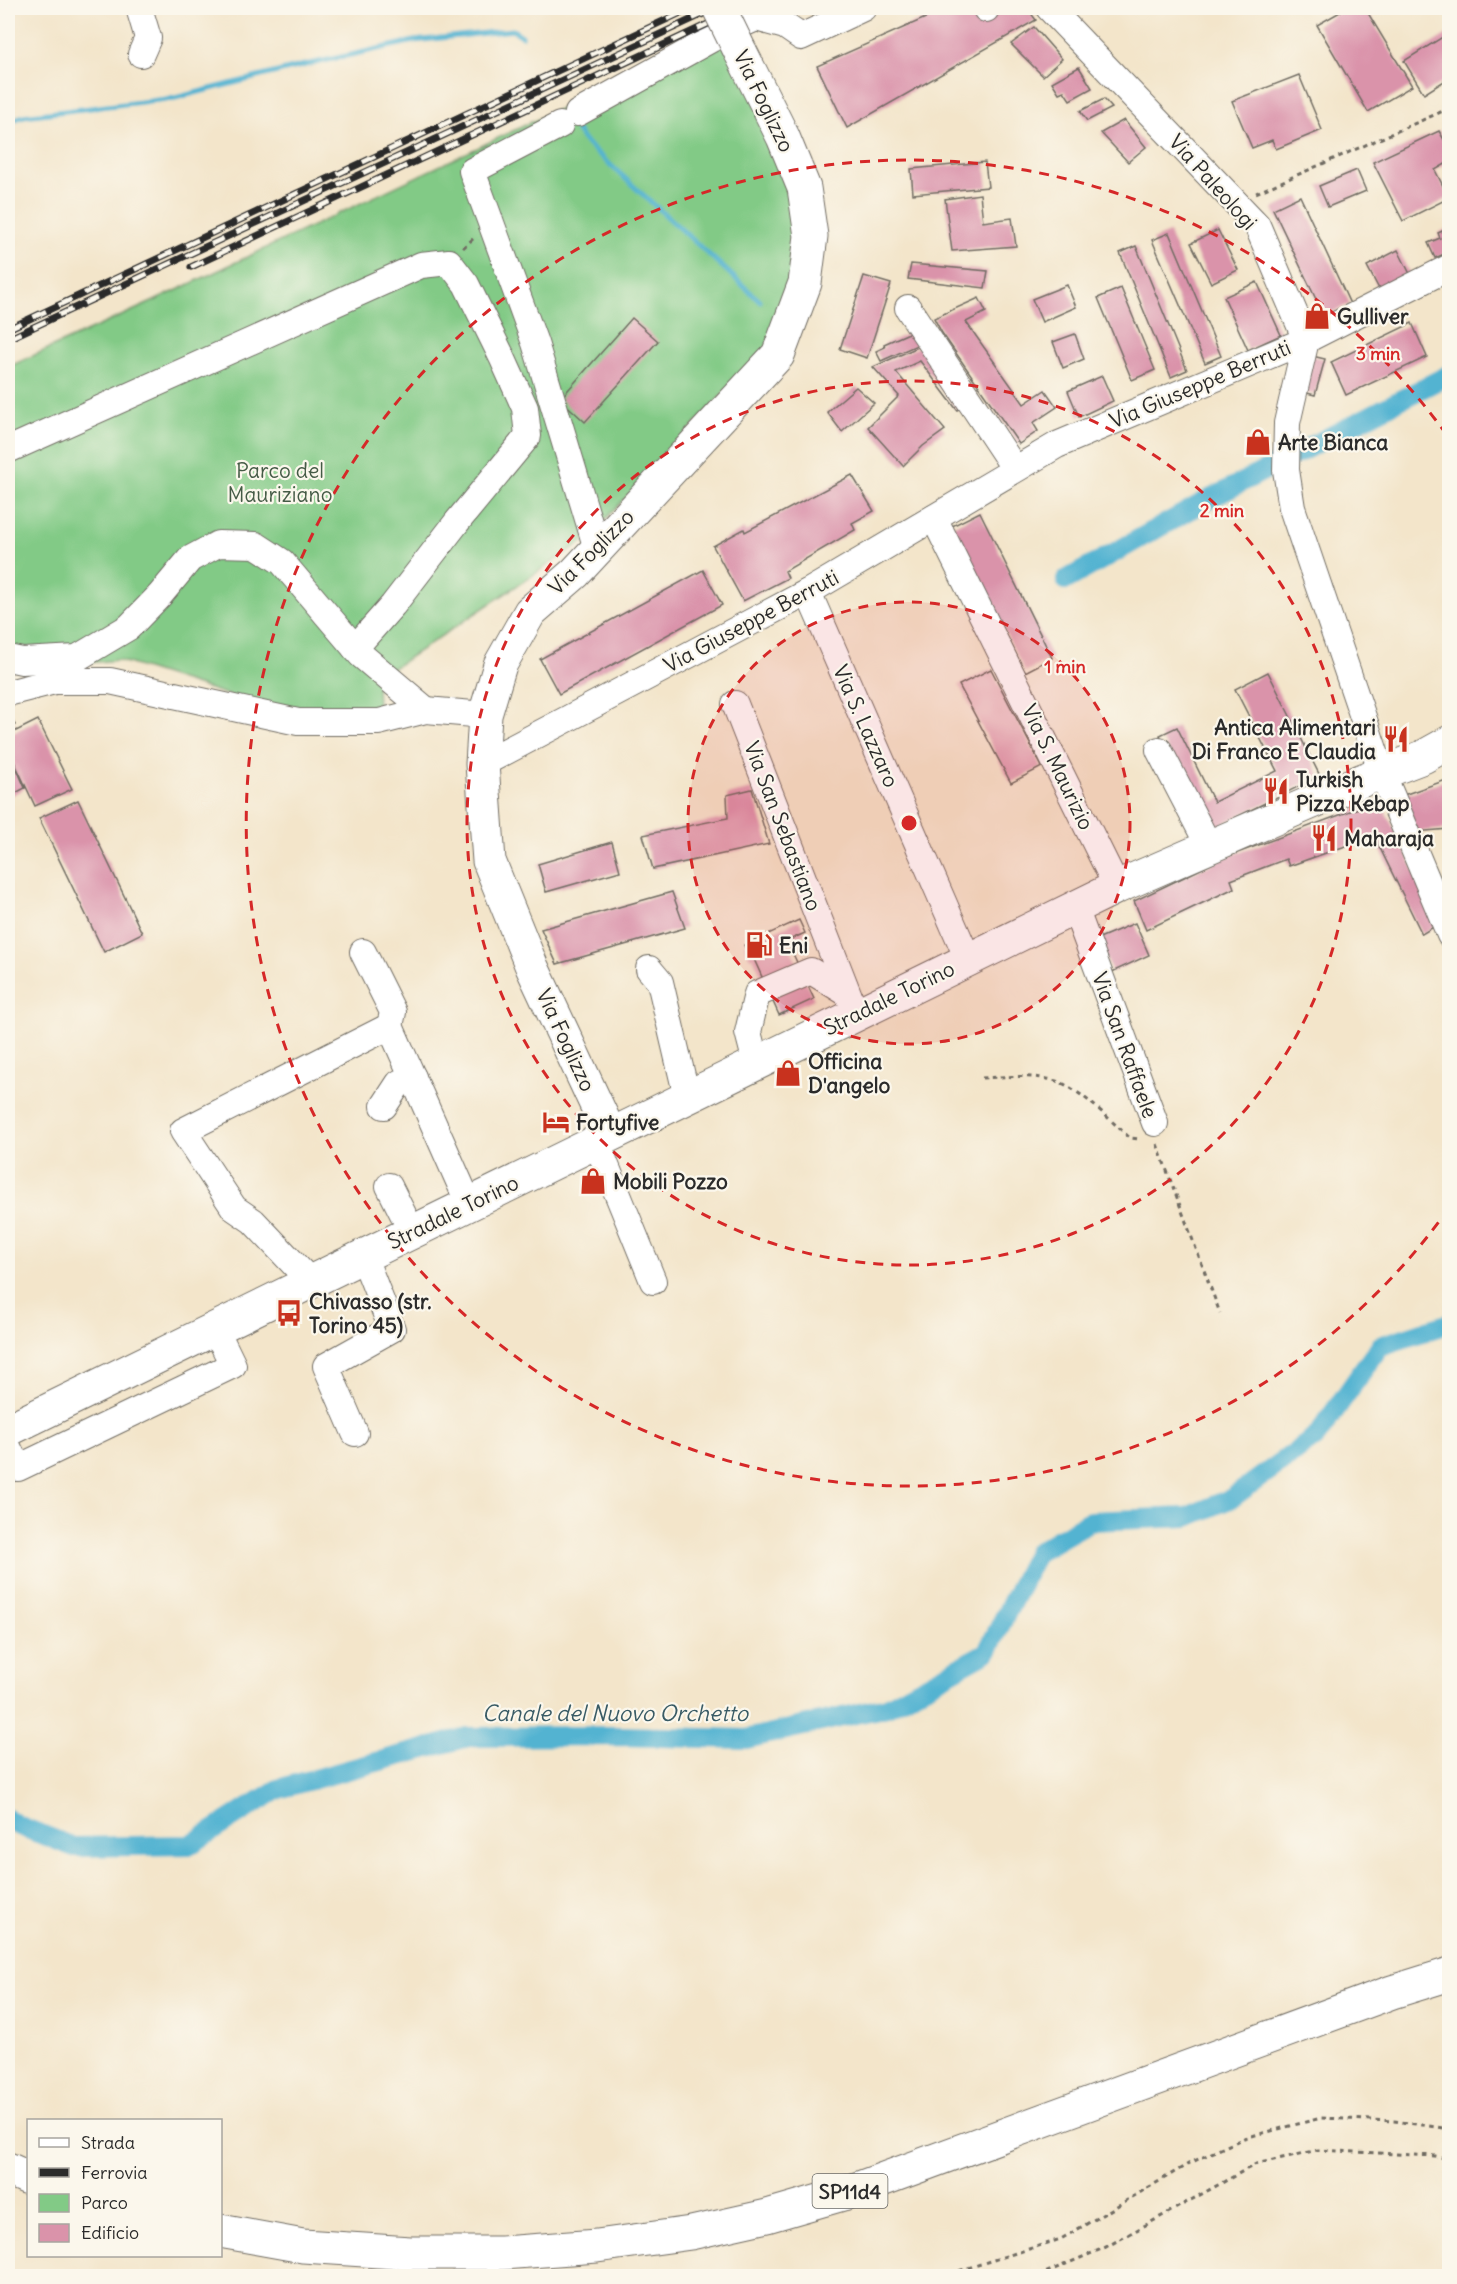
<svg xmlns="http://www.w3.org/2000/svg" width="1457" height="2284" font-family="Delius,sans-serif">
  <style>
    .green { fill: #82ca86; stroke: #567a58; stroke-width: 1.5 }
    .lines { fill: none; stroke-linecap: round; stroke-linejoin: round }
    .stream { stroke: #52b3d1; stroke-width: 5 }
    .canal { stroke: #52b3d1; stroke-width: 20 }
    .building { fill: #da93aa }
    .minor-casing { stroke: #716c63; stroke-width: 28 }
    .major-casing { stroke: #716c63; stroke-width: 35 }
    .path { stroke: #716c63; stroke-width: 3; stroke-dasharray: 4.5 4.5; stroke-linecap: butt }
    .minor { stroke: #fff; stroke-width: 26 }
    .major { stroke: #fff; stroke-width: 33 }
    .rail-casing { stroke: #2b2b2b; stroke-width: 7 }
    .rail { stroke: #fbf7ec; stroke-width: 4.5; stroke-dasharray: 14; stroke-linecap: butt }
    .major-bridge-casing { stroke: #716c63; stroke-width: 35; stroke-linecap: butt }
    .major-bridge { stroke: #fff; stroke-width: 33 }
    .ring { fill: none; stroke: #d62828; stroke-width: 3; stroke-dasharray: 10 8 }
    .labels { text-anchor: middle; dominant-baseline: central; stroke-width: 4.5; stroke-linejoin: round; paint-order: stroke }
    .shield { fill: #fbf7ec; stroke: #696865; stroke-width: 1.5 }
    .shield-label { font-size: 20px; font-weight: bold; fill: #2b2b2b }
    .street-label { font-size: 21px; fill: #2b2b2b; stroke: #fbf7ec }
    .poi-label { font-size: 21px; font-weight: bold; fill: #2b2b2b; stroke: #fbf7ec; text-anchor: start }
    .park-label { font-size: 21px; fill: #455b46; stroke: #fbf7ec }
    .water-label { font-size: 22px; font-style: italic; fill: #395b65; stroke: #fbf7ec }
    .centre { fill: #d62828; stroke: #fbf7ec; stroke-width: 3 }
    .ring-label { font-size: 18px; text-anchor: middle; font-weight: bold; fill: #d62828; stroke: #fbf7ec; stroke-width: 4.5; stroke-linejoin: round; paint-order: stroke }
  </style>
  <rect width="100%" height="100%" fill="#fbf7ec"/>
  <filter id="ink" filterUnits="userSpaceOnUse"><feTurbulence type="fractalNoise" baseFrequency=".0167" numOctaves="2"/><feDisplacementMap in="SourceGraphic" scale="12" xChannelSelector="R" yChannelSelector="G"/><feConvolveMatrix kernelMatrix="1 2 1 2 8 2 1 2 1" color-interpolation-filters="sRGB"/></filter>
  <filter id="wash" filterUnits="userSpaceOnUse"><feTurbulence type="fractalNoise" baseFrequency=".008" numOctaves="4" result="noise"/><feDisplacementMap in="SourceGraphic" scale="24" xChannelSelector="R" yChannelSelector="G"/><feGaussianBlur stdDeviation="1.35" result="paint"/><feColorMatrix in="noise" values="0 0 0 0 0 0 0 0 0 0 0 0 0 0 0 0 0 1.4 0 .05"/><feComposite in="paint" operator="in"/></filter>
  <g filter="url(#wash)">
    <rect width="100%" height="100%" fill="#f3e5ca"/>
    <!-- green -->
    <polygon class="green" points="722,40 792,172 803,254 769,345 587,539 377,679 378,710 279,711 118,660 8,671 8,367 152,302 576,101"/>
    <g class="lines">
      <!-- stream -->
      <g class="stream">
        <polyline points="8,122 23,116 175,98 305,65 414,41 513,30 522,36"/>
        <polyline points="577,131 584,141 760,301"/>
      </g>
      <!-- canal -->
      <g class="canal">
        <polyline points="1066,580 1204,502 1450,374"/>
        <polyline points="8,1819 17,1825 74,1847 190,1845 278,1789 468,1737 618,1736 746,1739 887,1707 987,1652 1037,1552 1090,1521 1187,1517 1232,1498 1317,1436 1380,1346 1450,1323"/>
      </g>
    </g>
    <g id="blocks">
      <!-- building -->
      <g class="building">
        <polygon points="948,8 1027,8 1036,20 847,128 817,66"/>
        <polygon points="1347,8 1365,8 1412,86 1368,112 1317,25"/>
        <polygon points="1034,27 1062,59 1043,76 1011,44"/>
        <polygon points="1449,33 1449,78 1424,94 1404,61"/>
        <polygon points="1079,67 1092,88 1070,100 1064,91 1059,93 1052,82"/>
        <polygon points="1299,75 1322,130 1276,149 1272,140 1252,148 1232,101"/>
        <polygon points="1104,99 1112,108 1087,121 1080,111"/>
        <polygon points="1124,120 1146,147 1128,162 1101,133"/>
        <polygon points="1439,131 1449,148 1449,162 1435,170 1449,198 1403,221 1373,162"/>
        <polygon points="985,162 988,187 913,194 911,169"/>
        <polygon points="1357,170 1366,191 1328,207 1319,186"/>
        <polygon points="980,194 983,222 1012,218 1016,246 952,251 945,199"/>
        <polygon points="1300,196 1350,304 1324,316 1273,209"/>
        <polygon points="1449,228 1449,252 1435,258 1428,243 1440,238 1438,233"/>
        <polygon points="1218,230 1238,270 1211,283 1191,243"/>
        <polygon points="1169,233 1221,356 1205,363 1152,240"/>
        <polygon points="1136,246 1187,370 1171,377 1120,253"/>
        <polygon points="1398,250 1410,274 1379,289 1367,266"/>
        <polygon points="911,264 988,271 985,288 908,279"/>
        <polygon points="864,276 891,284 867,358 840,349"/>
        <polygon points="1257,282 1281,335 1248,350 1224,297"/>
        <polygon points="1067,285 1076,307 1042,322 1032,299"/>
        <polygon points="1121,288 1155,370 1132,380 1098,298"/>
        <polygon points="979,298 986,312 966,322 1024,404 1045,390 1057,407 1033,423 1038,431 1019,444 942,333 934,318"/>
        <polygon points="632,318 658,341 585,422 560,399"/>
        <polygon points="1412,323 1427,357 1346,395 1331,362"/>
        <polygon points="918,329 926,341 881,361 876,351 885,347 884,344"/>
        <polygon points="1075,334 1084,359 1063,368 1053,342"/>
        <polygon points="927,343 969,404 957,410 920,361 896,372 945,430 923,446 903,466 868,427 899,396 873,367"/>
        <polygon points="1308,355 1325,359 1315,395 1299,391"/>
        <polygon points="1102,376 1113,401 1079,417 1068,391"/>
        <polygon points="856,387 874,403 842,432 827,412"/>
        <polygon points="852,475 874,511 852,523 855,530 785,571 788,578 743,601 713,546 744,529 745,532"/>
        <polygon points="980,512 1052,658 1025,672 952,526"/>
        <polygon points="703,570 722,605 559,694 540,659"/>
        <polygon points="991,669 1042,767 1011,783 959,685"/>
        <polygon points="1268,672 1320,776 1208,831 1160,735 1177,727 1214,802 1277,771 1235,689"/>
        <polygon points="8,710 15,725 8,729"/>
        <polygon points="38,720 72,789 35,806 12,757 25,788 8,797 8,735"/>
        <polygon points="1449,779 1449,829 1414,832 1395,798"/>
        <polygon points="752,789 769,844 653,869 643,835 728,818 727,795"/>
        <polygon points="78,800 142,933 104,952 39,818"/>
        <polygon points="1380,800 1440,923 1422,934 1374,836 1289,866 1286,859 1231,880 1234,888 1146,930 1134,901 1224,858"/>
        <polygon points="612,842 620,871 546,892 538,864"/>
        <polygon points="672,892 685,928 557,964 541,929"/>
        <polygon points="799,920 805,933 787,941 814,999 779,1015 753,957 750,958 744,945"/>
        <polygon points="1135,923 1149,955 1112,972 1097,939"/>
      </g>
    </g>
  </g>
  <g filter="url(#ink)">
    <use href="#blocks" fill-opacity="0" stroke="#716c63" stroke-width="1.5"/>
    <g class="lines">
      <defs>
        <g id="minor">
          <polyline points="139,8 148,38 141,54"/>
          <polyline points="986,8 986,9"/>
          <polyline points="1049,8 1257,225 1306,340 1287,423 1286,470 1292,508 1382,773 1450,935"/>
          <polyline points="578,113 717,36 756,18 785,26 801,37 863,8"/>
          <polyline points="560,125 472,171 535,343 597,549"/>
          <polyline points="908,308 1015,469"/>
          <polyline points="8,450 421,265 449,262 466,284 502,357 525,408 528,436 457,522 393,605 355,648"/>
          <polyline points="934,518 1117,887"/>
          <polyline points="808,592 968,959"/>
          <polyline points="8,658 22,661 77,658 129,627 160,595 190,559 218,544 256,545 282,562 361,655 426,710"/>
          <polyline points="8,693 55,681 110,681 298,722 379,722 426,710 485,715"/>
          <polyline points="735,704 856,1014"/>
          <polyline points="1159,750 1209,846"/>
          <polyline points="482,764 808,592 1057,445 1306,340 1450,267"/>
          <polyline points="1075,908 1155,1123"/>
          <polyline points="363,952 393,1012 390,1026"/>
          <polyline points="649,969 660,982 687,1097"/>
          <polyline points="756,1063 748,1032 757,994 811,971 847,993"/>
          <polyline points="384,1106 399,1083 413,1077"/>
          <polyline points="596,1141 653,1281"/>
          <polyline points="389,1186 412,1232"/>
          <polyline points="310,1281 253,1221 234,1208 183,1131 390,1026 469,1204"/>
          <polyline points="355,1433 326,1366 392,1329 363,1255"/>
          <polyline points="8,1447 18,1468 233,1365 215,1328"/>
        </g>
        <g id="major">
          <polyline points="610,1134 532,967 489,861 482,764 485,715 500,665 530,612 575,573 778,355 805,283 811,236 804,188 783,137 740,51"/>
          <polyline points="8,1430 1117,887 1363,780 1423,757 1450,742"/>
          <polyline points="8,2169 28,2178"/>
          <polyline points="220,2231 303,2246 410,2253 502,2253 597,2246 691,2233 767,2216 843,2194 1392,1992 1450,1974"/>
        </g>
      </defs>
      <!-- minor casing -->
      <use href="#minor" class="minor-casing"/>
      <!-- major casing -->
      <use href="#major" class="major-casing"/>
      <!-- path -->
      <g class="path">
        <polyline points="1256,193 1450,108"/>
        <polyline points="463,248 474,238"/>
        <path d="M982,1078c24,-1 50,-4 74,3 22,6 56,41 74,57l9,1"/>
        <polyline points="1157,1144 1220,1313"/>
        <polyline points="8,2273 20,2276"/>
        <polyline points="942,2276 1061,2239 1190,2163 1244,2138 1321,2118 1394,2121 1450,2129"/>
        <polyline points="1038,2276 1106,2247 1256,2164 1318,2150 1435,2156 1450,2159"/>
      </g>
      <!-- minor -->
      <use href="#minor" class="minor"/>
      <!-- major -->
      <use href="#major" class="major"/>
      <defs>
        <g id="rail">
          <polyline points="191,267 742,8"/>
          <polyline points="8,329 691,8"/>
          <polyline points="8,339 716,8"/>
        </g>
      </defs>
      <!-- rail casing -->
      <use href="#rail" class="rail-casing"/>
      <!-- rail -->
      <use href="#rail" class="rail"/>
      <defs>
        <polyline id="major-bridge" points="719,8 740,51"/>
      </defs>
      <!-- major-bridge casing -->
      <use href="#major-bridge" class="major-bridge-casing"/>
      <!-- major-bridge -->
      <use href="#major-bridge" class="major-bridge"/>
    </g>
  </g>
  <!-- distance rings -->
  <circle cx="909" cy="823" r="221" fill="#d62828" fill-opacity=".12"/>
  <g class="ring">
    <circle cx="909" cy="823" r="221"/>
    <circle cx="909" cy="823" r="442"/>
    <path d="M1449 1208A663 663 0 1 1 1449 438"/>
  </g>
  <!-- icons -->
  <defs>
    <symbol id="shop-bare" viewBox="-9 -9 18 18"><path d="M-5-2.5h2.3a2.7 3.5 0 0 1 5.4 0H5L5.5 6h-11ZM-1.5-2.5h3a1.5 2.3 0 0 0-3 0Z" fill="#c8321e" stroke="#fbf7ec" stroke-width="2.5" paint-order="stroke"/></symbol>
    <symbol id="restaurant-bare" viewBox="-9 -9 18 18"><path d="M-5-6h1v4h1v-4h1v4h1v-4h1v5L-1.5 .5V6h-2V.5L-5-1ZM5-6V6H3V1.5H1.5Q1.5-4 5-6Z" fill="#c8321e" stroke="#fbf7ec" stroke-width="2.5" paint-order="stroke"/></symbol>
    <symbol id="fuel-bare" viewBox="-9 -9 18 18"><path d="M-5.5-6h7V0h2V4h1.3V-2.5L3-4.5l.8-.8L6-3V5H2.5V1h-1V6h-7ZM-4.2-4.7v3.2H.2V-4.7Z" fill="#c8321e" stroke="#fbf7ec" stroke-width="2.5" paint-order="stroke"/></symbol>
    <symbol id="hotel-bare" viewBox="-9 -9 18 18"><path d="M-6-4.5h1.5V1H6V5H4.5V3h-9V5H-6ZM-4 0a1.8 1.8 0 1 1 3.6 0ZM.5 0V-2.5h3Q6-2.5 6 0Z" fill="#c8321e" stroke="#fbf7ec" stroke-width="2.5" paint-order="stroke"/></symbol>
    <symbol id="bus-bare" viewBox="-9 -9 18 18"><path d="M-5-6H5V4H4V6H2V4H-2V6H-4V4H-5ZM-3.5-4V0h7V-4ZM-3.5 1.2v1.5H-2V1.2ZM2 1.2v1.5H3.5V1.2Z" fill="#c8321e" stroke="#fbf7ec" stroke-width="2.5" paint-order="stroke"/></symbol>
  </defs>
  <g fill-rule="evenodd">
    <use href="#shop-bare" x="1298" y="297" width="38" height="38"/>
    <use href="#shop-bare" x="1239" y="423" width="38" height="38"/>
    <use href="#restaurant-bare" x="1377" y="720" width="38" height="38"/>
    <use href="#restaurant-bare" x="1257" y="772" width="38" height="38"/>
    <use href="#restaurant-bare" x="1305" y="819" width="38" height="38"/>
    <use href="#fuel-bare" x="740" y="926" width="38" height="38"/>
    <use href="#shop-bare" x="769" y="1054" width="38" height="38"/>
    <use href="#hotel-bare" x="537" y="1103" width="38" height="38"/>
    <use href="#shop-bare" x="574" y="1162" width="38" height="38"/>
    <use href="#bus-bare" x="270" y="1294" width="38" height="38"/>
  </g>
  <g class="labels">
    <!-- shield labels -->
    <rect class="shield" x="812.5" y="2174" width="75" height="34" rx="4.5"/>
    <g class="shield-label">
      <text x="850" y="2191">SP11d4</text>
    </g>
    <!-- street labels -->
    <g class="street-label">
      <text transform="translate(764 101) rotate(64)">Via Foglizzo</text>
      <text transform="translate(1213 182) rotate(48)">Via Paleologi</text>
      <text transform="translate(1200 384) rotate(-23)">Via Giuseppe Berruti</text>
      <text transform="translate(591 552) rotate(-45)">Via Foglizzo</text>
      <text transform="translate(751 621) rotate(-28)">Via Giuseppe Berruti</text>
      <text transform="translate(866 726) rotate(66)">Via S. Lazzaro</text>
      <text transform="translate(1058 767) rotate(64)">Via S. Maurizio</text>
      <text transform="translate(783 826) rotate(69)">Via San Sebastiano</text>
      <text transform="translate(889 998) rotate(-26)">Stradale Torino</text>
      <text transform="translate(566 1040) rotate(65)">Via Foglizzo</text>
      <text transform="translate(1125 1045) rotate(70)">Via San Raffaele</text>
      <text transform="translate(453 1212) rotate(-26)">Stradale Torino</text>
    </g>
    <!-- poi labels -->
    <g class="poi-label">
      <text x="1337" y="316">Gulliver</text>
      <text x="1278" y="442">Arte Bianca</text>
      <text x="1376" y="727" text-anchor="end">Antica Alimentari<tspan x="1376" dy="24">Di Franco E Claudia</tspan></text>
      <text x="1296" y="779">Turkish<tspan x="1296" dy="24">Pizza Kebap</tspan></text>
      <text x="1344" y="838">Maharaja</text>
      <text x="779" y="945">Eni</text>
      <text x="808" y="1061">Officina<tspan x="808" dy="24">D'angelo</tspan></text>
      <text x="576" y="1122">Fortyfive</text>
      <text x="613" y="1181">Mobili Pozzo</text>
      <text x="309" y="1301">Chivasso (str.<tspan x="309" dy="24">Torino 45)</tspan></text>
    </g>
    <!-- park labels -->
    <g class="park-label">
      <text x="280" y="470">Parco del<tspan x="280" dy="24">Mauriziano</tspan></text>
    </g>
    <!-- water labels -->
    <g class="water-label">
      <text x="615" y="1713">Canale del Nuovo Orchetto</text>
    </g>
  </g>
  <circle cx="909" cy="823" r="9" class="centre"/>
  <g class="ring-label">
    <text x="1378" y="360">3 min</text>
    <text x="1222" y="517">2 min</text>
    <text x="1065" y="673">1 min</text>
  </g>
  <!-- margin -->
  <rect width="1457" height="2284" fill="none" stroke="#fbf7ec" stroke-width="30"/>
  <!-- legend -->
  <rect x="27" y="2119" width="195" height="138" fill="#fbf7ec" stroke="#a8a59f" stroke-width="1.5"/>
  <rect x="39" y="2138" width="30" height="9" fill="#ffffff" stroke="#a8a59f" stroke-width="1.5"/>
  <text x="81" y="2149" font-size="18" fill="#2b2b2b">Strada</text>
  <rect x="39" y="2168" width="30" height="9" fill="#2b2b2b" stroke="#a8a59f" stroke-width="1.5"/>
  <text x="81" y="2179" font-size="18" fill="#2b2b2b">Ferrovia</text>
  <rect x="39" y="2194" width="30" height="18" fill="#82ca86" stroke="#a8a59f" stroke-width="1.5"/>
  <text x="81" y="2209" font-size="18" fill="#2b2b2b">Parco</text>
  <rect x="39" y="2224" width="30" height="18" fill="#da93aa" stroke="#a8a59f" stroke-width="1.5"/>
  <text x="81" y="2239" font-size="18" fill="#2b2b2b">Edificio</text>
</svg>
